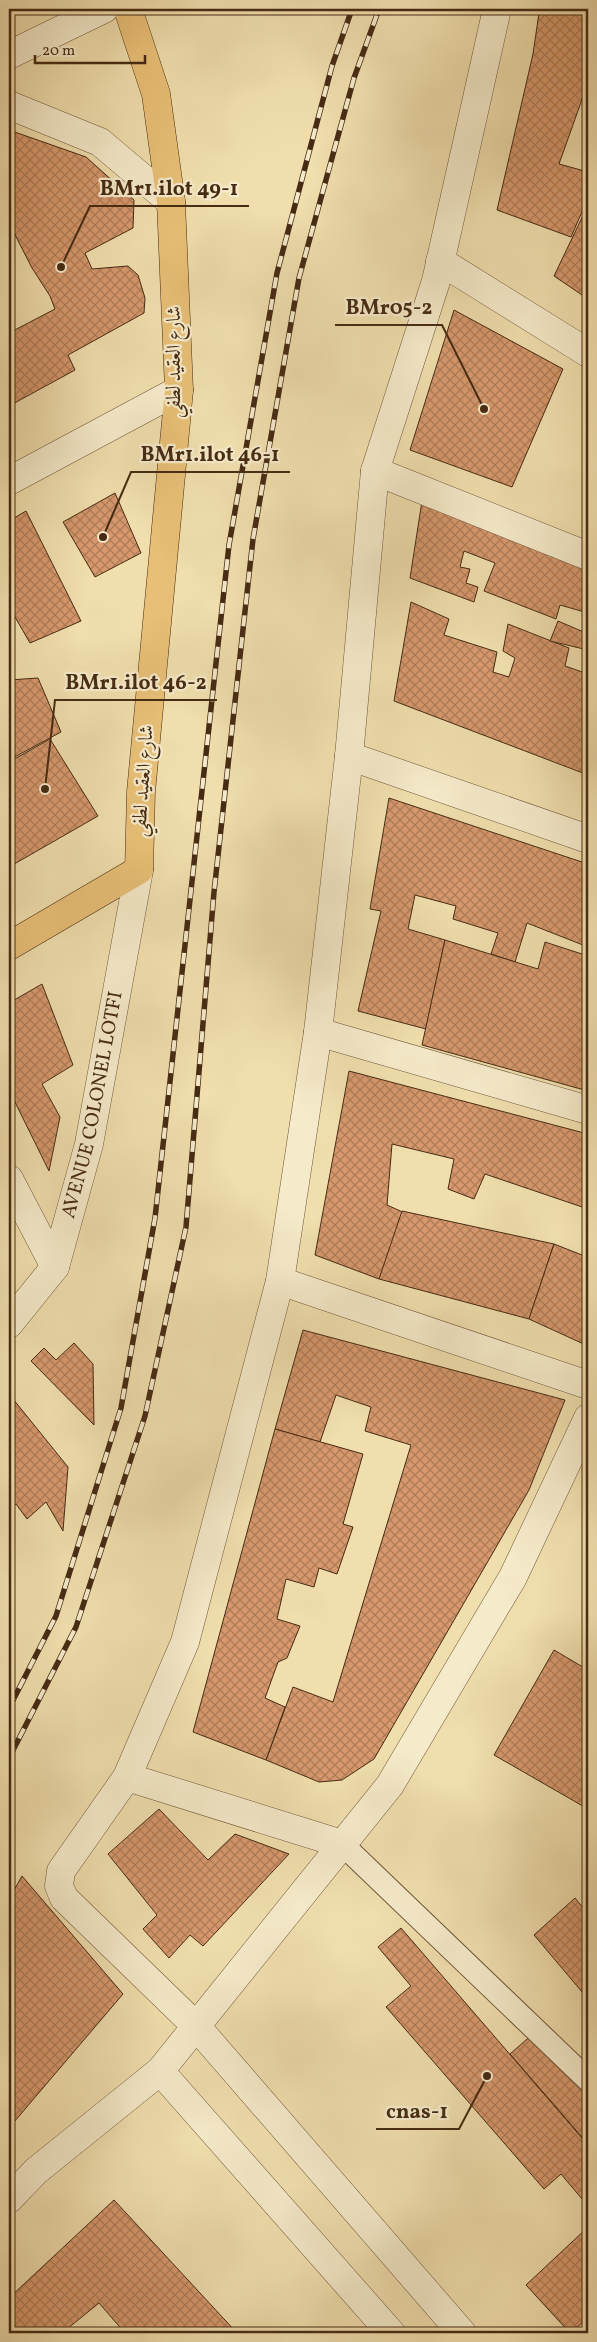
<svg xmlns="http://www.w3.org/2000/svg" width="597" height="2342" font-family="Vollkorn,Amiri,serif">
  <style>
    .building { fill: url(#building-cross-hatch); stroke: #462b14 }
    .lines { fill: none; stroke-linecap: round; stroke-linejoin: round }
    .service-casing { stroke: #70583a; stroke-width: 24 }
    .minor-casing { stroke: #70583a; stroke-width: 29 }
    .tertiary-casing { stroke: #70583a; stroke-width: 29 }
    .primary-casing { stroke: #462b14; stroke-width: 29 }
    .service { stroke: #f5eaca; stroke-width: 22 }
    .minor { stroke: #f5eaca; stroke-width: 28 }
    .tertiary { stroke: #f5eaca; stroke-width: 28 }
    .primary { stroke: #e8bf76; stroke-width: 28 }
    .rail-casing { stroke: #462b14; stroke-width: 5.5 }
    .rail { stroke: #f5eaca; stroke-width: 4; stroke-dasharray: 11; stroke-linecap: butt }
    .labels { text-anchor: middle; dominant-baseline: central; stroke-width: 4.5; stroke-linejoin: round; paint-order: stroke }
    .street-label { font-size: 20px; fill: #462b14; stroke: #f5eaca }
    .leader { fill: none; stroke: #462b14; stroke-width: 2 }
    .callout-dot { fill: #462b14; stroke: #f5eaca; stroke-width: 2 }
    .callout-label { font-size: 21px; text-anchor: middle; font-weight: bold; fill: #462b14; stroke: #f5eaca; stroke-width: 4.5; stroke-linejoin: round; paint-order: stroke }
  </style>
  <defs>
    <pattern id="building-cross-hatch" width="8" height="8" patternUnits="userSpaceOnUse" patternTransform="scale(1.25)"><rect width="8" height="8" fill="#d6986c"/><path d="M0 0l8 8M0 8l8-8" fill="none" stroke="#af7c58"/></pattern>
  </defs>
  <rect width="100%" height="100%" fill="#f0dead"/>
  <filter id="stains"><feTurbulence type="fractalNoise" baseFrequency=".004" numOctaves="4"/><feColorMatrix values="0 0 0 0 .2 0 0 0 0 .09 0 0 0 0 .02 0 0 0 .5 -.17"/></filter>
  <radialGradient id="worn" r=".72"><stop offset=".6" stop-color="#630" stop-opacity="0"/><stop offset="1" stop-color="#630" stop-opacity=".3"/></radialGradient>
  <!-- building -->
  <g class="building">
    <polygon points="548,9 588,9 588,92 585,91 559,164 588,172 588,198 571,237 497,210 533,54 539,13"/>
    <polygon points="9,130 86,157 134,200 133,228 85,253 92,269 128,266 138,275 145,298 144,313 68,355 75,370 9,406 9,333 55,309 50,296 32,268 9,223"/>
    <polygon points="588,205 588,299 554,276"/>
    <polygon points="454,310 563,369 512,487 410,450"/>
    <polygon points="115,493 141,553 95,577 63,522"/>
    <polygon points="422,501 588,565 588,613 560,605 556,619 484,591 495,563 464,551 460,567 470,569 466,583 478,587 474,602 410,578"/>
    <polygon points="26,511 81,621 30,643 11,610 9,612 9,521"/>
    <polygon points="411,602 449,619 444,635 497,652 493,672 509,677 515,658 503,651 508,624 569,648 565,666 588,674 588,775 394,701"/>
    <polygon points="558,621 586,633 588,626 588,650 550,641"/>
    <polygon points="38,678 61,732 9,760 9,680"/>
    <polygon points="50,739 98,816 9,867 9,762"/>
    <polygon points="389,798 588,864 588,947 527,923 515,962 491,954 498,933 453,919 456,906 415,895 408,929 445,940 426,1029 358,1011 381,911 370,909"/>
    <polygon points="445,940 538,969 545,942 588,956 588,1091 422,1045"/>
    <polygon points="42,984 73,1065 42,1084 60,1117 49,1171 9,1090 9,1003"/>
    <polygon points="349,1071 588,1134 588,1209 485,1174 474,1199 448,1189 454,1159 392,1144 387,1205 407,1214 379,1279 315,1255"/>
    <polygon points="402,1211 554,1244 529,1319 379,1279"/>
    <polygon points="554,1244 587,1257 588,1248 588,1346 529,1319"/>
    <polygon points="303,1330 565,1400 529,1490 374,1759 342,1780 319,1782 266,1760 293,1687 333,1702 411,1445 365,1431 371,1407 336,1395 320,1442 275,1429"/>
    <polygon points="74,1343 93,1364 94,1425 31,1361 44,1348 56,1360"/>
    <polygon points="9,1394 68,1467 63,1531 46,1502 27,1519 16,1504 9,1511"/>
    <polygon points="275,1429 363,1454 343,1524 353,1527 337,1574 319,1568 314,1587 286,1579 277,1619 300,1626 287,1658 278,1662 265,1698 285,1707 266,1760 193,1732"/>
    <polygon points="554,1650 588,1670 588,1809 494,1755"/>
    <polygon points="159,1809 208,1860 235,1834 289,1854 203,1946 190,1935 169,1958 143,1929 157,1915 108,1854"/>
    <polygon points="22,1876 123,1994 14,2122 9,2116 9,1899"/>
    <polygon points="575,1898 588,1914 588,1999 534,1935"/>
    <polygon points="401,1928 588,2145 588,2206 561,2174 544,2189 386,2007 411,1986 378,1947"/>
    <polygon points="534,2033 588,2096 588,2144 510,2054"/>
    <polygon points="114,2200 237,2333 125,2333 99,2303 62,2333 9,2333 9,2298"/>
    <polygon points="588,2227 588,2318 570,2333 526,2285"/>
  </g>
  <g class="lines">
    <defs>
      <polyline id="service" points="342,1844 588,2080"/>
      <g id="minor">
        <polyline points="9,55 104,9"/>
        <polyline points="9,105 100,142 171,202"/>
        <polyline points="440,261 588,353"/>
        <polyline points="375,471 588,556"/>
        <polyline points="9,481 179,390"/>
        <polyline points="349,756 588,839"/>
        <polyline points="318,1032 588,1110"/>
        <polyline points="9,1179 55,1267"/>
        <polyline points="280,1281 588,1385"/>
        <path id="s1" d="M9,1324l46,-57 34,-123 50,-274"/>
        <polyline points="127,1777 342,1844"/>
        <polyline points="160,2071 391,2333"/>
        <polyline points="462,2333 196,2026 64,1898 59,1886 61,1871 127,1777 185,1642 280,1281 318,1032 349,756 375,471 436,281 497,9"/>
      </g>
      <polyline id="tertiary" points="9,2199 36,2171 160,2071 390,1785 513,1577 588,1418"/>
      <polyline id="primary" points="9,946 139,870 141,792 179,390 171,202 156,94 128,9"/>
    </defs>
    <!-- service casing -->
    <use href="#service" class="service-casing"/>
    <!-- minor casing -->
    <use href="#minor" class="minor-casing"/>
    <!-- tertiary casing -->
    <use href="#tertiary" class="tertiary-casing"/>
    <!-- primary casing -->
    <use href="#primary" class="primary-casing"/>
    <!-- service -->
    <use href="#service" class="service"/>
    <!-- minor -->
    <use href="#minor" class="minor"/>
    <!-- tertiary -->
    <use href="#tertiary" class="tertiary"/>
    <!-- primary -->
    <use href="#primary" class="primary"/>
    <defs>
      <g id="rail">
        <polyline points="9,1708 56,1616 121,1408 155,1218 229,545 277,273 332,66 352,9"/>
        <polyline points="9,1758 76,1627 145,1416 186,1227 214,892 253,539 299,278 354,78 379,9"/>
      </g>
    </defs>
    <!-- rail casing -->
    <use href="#rail" class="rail-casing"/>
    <!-- rail -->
    <use href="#rail" class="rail"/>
  </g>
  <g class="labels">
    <!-- street labels -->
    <g class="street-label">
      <text transform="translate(175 362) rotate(-90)">شارع العقيد لطفي</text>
      <text transform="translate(144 781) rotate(-86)">شارع العقيد لطفي</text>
      <text stroke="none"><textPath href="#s1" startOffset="240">AVENUE COLONEL LOTFI</textPath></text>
    </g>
  </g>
  <!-- callouts -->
  <path class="leader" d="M61 267L90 206H249M484 409L442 325H335M103 537L131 472H290M45 789L55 700H217M487 2076L459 2129H376"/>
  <g class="callout-dot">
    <circle cx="61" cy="267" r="5"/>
    <circle cx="484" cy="409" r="5"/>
    <circle cx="103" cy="537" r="5"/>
    <circle cx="45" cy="789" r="5"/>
    <circle cx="487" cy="2076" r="5"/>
  </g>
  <g class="callout-label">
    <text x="169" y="195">BMr1.ilot 49-1</text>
    <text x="389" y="314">BMr05-2</text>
    <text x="210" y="461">BMr1.ilot 46-1</text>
    <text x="136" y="689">BMr1.ilot 46-2</text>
    <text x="417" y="2118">cnas-1</text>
  </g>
  <!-- margin -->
  <rect width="597" height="2342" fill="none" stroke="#f0dead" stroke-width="30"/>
  <rect x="10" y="10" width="577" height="2322" fill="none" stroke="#462b14" stroke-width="2.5"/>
  <rect x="15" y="15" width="567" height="2312" fill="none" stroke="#462b14"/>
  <!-- scale -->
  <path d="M35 55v8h110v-8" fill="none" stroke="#462b14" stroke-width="2.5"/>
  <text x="42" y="55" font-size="15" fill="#462b14" stroke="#f5eaca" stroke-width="4" paint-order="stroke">20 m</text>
  <rect width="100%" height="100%" filter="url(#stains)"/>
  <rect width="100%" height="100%" fill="url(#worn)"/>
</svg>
